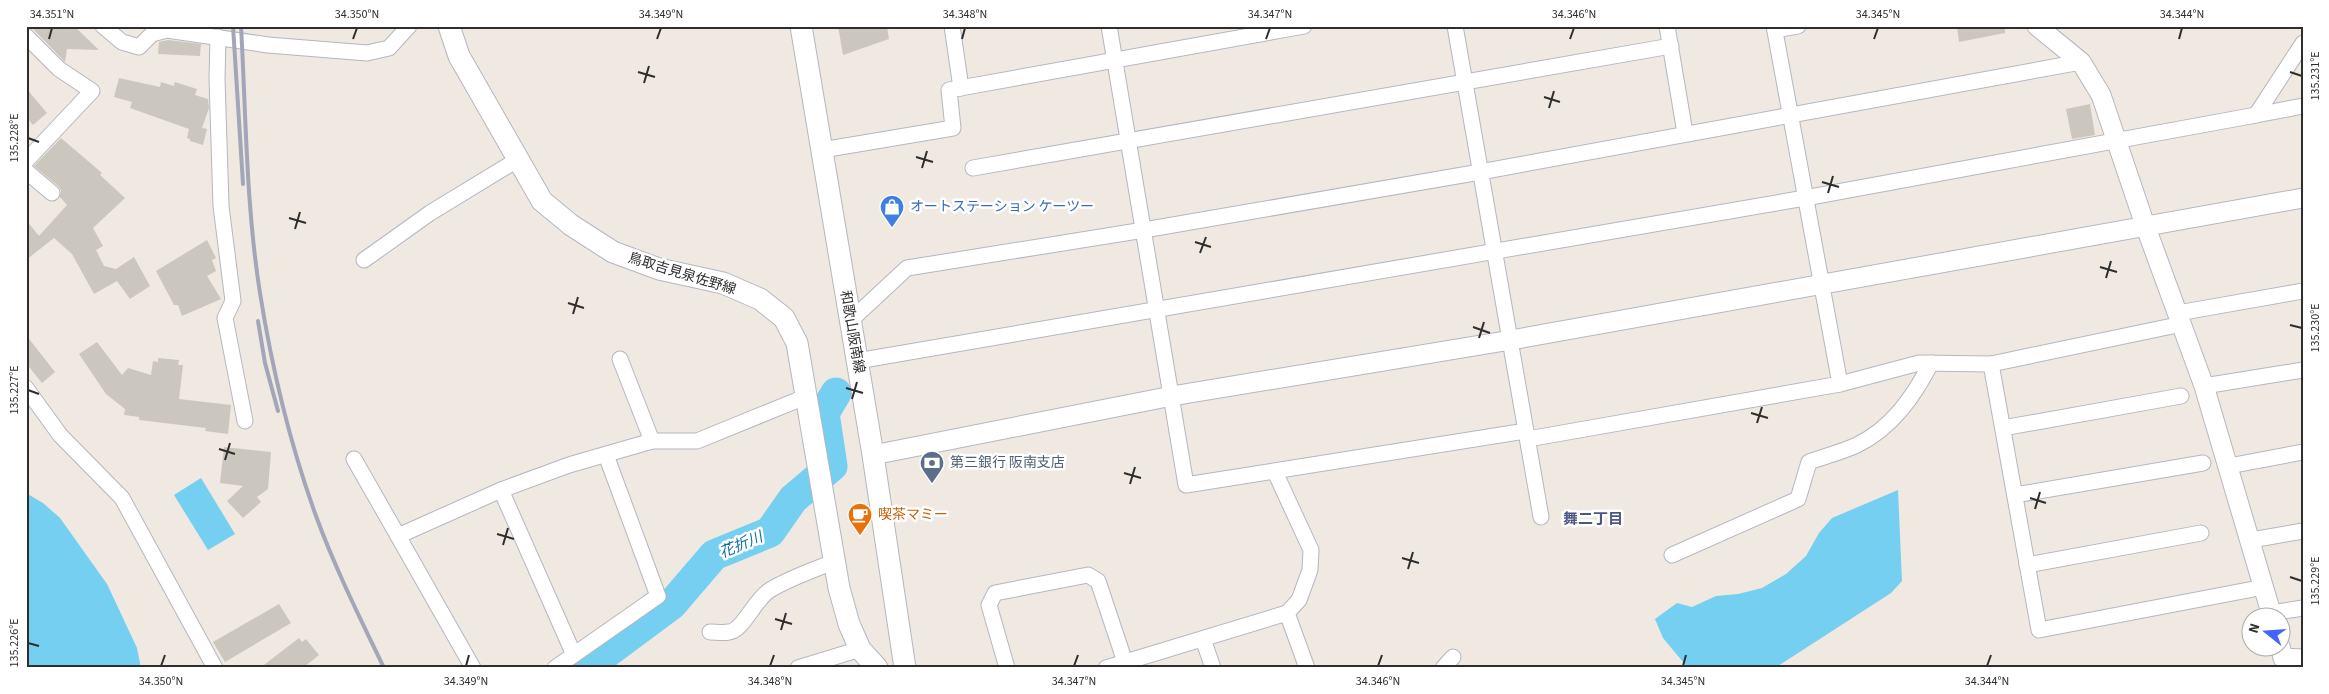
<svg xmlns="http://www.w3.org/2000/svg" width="2329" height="694" font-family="'Source Sans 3','Noto Sans JP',sans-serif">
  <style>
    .water { fill: #75cff0 }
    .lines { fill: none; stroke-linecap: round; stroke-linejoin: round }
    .river { stroke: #75cff0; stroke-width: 31 }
    .building { fill: #cbc7bf }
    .minor-casing { stroke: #b4b7c1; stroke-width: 17 }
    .tertiary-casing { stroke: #b4b7c1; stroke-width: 21 }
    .secondary-casing { stroke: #b4b7c1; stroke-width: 23 }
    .minor { stroke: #fff; stroke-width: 15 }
    .tertiary { stroke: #fff; stroke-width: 19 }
    .secondary { stroke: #fff; stroke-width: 21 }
    .rail { stroke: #a3a6b8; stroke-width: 4 }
    .ticks { fill: none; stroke: #2e2e2e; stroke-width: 2 }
    .labels { text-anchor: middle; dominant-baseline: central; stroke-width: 5; stroke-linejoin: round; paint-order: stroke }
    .shop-label { font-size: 14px; fill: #366cbe; stroke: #fff; text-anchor: start }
    .street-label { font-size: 14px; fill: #2e2e2e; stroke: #fff }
    .service-label { font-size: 14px; fill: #4e5e75; stroke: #fff; text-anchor: start }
    .food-label { font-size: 14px; fill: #c56008; stroke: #fff; text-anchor: start }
    .neighbourhood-label { font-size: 15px; font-weight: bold; fill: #4d5680; stroke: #fff }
    .water-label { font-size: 15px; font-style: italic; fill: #0d6fa3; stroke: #fff }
    .neatline { fill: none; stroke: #2e2e2e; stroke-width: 2 }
    .ticks-label { font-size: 12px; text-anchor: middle; fill: #2e2e2e }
  </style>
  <rect width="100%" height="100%" fill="#efe9e1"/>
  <!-- water -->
  <g class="water">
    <polygon points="201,478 235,534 208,550 174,495"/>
    <polygon points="1898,490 1902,581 1891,593 1775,668 1688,668 1663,638 1655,619 1677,603 1692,607 1716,596 1738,594 1762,588 1786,574 1806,556 1819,533 1832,518"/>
    <polygon points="26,493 43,503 60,518 107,584 137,648 141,668 26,668"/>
  </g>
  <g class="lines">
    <!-- river -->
    <polyline class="river" points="586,668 672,604 714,555 770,532 793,499 832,466 824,413 836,393"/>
  </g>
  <!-- building -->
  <g class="building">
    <polygon points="26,26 74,26 99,50 67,49 65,62 33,29"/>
    <polygon points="838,26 887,26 889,39 843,55"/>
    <polygon points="1957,26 2005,26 2005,33 1959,42"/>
    <polygon points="168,40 201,44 200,56 158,54 159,42"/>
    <polygon points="119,78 160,87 161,82 174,86 175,82 197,89 195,95 208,99 209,108 202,128 207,129 203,145 190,141 190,139 187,138 189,129 130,108 132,102 114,97"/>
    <polygon points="26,88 47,113 33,125 26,117"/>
    <polygon points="2090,104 2095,135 2072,139 2066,109"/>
    <polygon points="61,138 102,173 100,175 125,198 93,228 103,246 96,250 104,266 116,269 134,257 150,286 130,299 117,281 94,294 72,254 54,238 26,260 26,220 39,236 67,205 60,197 61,190 58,186 34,166"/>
    <polygon points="207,240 216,258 212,260 216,271 207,276 221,299 182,316 178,305 174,305 156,271"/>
    <polygon points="26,335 55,372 42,383 26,363"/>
    <polygon points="97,342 122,375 128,368 151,375 153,361 158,362 158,358 179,360 178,365 183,365 179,399 231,405 228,434 205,431 206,428 139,420 139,417 124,415 125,409 106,394 79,354"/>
    <polygon points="224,447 271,452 268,489 257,497 261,502 243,518 227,501 243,486 220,483"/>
    <polygon points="279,604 291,623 225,662 213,642"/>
    <polygon points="299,638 302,642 306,639 319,655 303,668 260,668"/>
  </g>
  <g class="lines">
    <defs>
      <g id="minor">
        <polyline points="103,26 122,42 139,47 152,34 167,30 268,45 367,53 389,48 409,26"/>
        <polyline points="952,26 961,88"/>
        <polyline points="1109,26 1186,485 1526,431"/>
        <polyline points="1455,26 1541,517"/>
        <polyline points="1667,26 1685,133"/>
        <polyline points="1774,26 1840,384"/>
        <polyline points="1775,30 1798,26"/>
        <polyline points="26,36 59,69 92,91 26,161"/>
        <polyline points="218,37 217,79 221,206 233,301 225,318 245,421"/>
        <polyline points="2256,115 2303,106"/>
        <polyline points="822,150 953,128 949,90 1304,26"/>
        <polyline points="973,168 1671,46"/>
        <polyline points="26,171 52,193"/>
        <polyline points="364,260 430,213 517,160"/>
        <polyline points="2178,313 2303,291"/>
        <polyline points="850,321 907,268 1144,230 1480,172 2081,62"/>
        <polyline points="620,359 652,441"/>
        <polyline points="857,361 1805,198 2256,115 2303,43"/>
        <polyline points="1991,364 2039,630 2264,587"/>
        <polyline points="2204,386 2303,370"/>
        <polyline points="26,388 60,435 122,498 215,668"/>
        <polyline points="2003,428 2181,396"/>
        <polyline points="1528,439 1840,384 1919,363 1991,364 2182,324"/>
        <polyline points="354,459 398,536"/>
        <polyline points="2229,466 2303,452"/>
        <polyline points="501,490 574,655"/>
        <polyline points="2015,495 2203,463"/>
        <polyline points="2251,540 2303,531"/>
        <path d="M1672,555l126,-56 11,-37c16,-6 33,-10 48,-17 35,-17 57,-49 74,-82"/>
        <polyline points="2027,565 2201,533"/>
        <polyline points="1287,613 1307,668"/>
        <polyline points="2271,613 2303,608"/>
        <path d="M710,632c6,0 13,1 19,0 14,-1 25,-32 41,-42 20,-12 43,-20 64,-28"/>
        <polyline points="1203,639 1213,668"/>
        <polyline points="473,668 398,536 501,490 569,465 652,441 697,441 805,397"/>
        <polyline points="555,668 658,596 606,455"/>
        <polyline points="798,668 860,649"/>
        <polyline points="1007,668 989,605 995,593 1088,575 1098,581 1127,668"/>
        <polyline points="1106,668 1287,613 1299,600 1310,570 1311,550 1275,472"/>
        <polyline points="1443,668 1453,657"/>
      </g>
      <g id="tertiary">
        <polyline points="2037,26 2081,62 2101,95 2145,225 2204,386 2272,616"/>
        <polyline points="873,455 1172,396 1511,340 2303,198"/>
        <polyline points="2280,646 2283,658 2303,659"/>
      </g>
      <g id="secondary">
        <polyline points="449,26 459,56 542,201 571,225 613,252 659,269 723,283 760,299 784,318 797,343 839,588 849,624 860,649 877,668"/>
        <polyline points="801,26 873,455 905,668"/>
      </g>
    </defs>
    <!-- minor casing -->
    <use href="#minor" class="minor-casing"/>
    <!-- tertiary casing -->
    <use href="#tertiary" class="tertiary-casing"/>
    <!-- secondary casing -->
    <use href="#secondary" class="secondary-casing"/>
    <!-- minor -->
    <use href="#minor" class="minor"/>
    <!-- tertiary -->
    <use href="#tertiary" class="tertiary"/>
    <!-- secondary -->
    <use href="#secondary" class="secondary"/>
    <!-- rail -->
    <g class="rail">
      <polyline points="233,26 243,184"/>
      <path d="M241,26c5,89 5,179 19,267 12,76 30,151 56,223 19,52 44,102 68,152"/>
      <polyline points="258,321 265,363 278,411"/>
    </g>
  </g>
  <!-- ticks -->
  <path class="ticks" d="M49,39l3,-11M353,39l4,-11M657,39l4,-11M962,39l3,-11M1266,39l4,-11M1570,39l4,-11M1874,39l4,-11M2179,39l3,-11M638,72l17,5M2290,72l12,4M644,83l5,-17M1544,97l16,5M1549,108l5,-17M28,138l11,4M916,157l17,5M922,168l5,-17M1822,182l17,5M1828,193l5,-17M289,218l17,5M295,229l5,-17M1195,242l16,5M1200,253l6,-16M2100,267l17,5M2106,278l5,-17M568,303l16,5M573,314l5,-17M2290,325l12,3M1473,327l17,6M1479,338l5,-16M846,388l17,5M28,390l11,4M852,399l5,-17M1751,413l17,5M1757,423l5,-16M219,449l16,5M225,460l5,-17M1124,473l17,5M1130,484l5,-17M2030,498l16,5M2035,509l5,-17M497,534l17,5M503,545l5,-17M1402,558l17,5M1408,569l5,-17M2290,577l12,4M775,619l17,5M781,630l5,-17M28,643l11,3M161,666l4,-11M466,666l3,-11M770,666l4,-11M1074,666l4,-11M1378,666l4,-11M1683,666l3,-11M1987,666l4,-11"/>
  <!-- icons -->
  <defs>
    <symbol id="shop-pin" viewBox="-11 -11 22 30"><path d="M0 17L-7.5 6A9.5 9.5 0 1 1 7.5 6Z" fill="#3f7fe0" stroke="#fff"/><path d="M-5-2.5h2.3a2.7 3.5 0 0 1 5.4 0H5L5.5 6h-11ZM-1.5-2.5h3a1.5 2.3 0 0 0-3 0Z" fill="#fff"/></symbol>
    <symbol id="bank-pin" viewBox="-11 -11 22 30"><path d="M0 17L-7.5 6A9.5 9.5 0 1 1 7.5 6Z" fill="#5c6f8a" stroke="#fff"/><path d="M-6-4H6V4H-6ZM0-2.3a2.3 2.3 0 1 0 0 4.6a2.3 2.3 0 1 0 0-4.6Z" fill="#fff"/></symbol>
    <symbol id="cafe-pin" viewBox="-11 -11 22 30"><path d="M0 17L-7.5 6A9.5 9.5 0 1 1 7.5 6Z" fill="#e8710a" stroke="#fff"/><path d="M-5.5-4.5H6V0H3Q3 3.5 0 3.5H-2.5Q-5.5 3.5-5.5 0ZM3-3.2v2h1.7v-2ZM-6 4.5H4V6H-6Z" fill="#fff"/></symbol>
  </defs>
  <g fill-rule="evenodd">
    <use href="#shop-pin" x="878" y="193" width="28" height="38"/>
    <use href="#bank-pin" x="918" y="449" width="28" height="38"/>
    <use href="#cafe-pin" x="846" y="501" width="28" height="38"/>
  </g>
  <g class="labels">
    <!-- shop labels -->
    <g class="shop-label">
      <text x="910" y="207">オートステーション ケーツー</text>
    </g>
    <!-- street labels -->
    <g class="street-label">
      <text transform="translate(682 274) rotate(17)">鳥取吉見泉佐野線</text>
      <text transform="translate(852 332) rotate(80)">和歌山阪南線</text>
    </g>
    <!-- service labels -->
    <g class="service-label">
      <text x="950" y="463">第三銀行 阪南支店</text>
    </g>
    <!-- food labels -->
    <g class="food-label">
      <text x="878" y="515">喫茶マミー</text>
    </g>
    <!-- neighbourhood labels -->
    <g class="neighbourhood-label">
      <text x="1593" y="519">舞二丁目</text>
    </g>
    <!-- water labels -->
    <g class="water-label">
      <text transform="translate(741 545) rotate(-23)">花折川</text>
    </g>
  </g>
  <!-- border -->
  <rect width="2329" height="694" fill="none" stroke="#ffffff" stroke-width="55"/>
  <!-- north arrow -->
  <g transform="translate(2266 632) rotate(287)"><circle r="24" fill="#ffffff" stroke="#ababab"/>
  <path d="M0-4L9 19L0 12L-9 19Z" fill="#4264fb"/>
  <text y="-8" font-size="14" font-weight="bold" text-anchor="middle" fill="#2e2e2e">N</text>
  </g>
  <rect x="28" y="28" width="2274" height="638" class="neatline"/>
  <g class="ticks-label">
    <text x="52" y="18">34.351°N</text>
    <text x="357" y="18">34.350°N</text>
    <text x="661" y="18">34.349°N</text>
    <text x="965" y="18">34.348°N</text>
    <text x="1270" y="18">34.347°N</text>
    <text x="1574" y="18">34.346°N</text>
    <text x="1878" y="18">34.345°N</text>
    <text x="2182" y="18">34.344°N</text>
    <text transform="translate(2315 76) rotate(-90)" y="4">135.231°E</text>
    <text transform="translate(14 138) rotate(-90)" y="4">135.228°E</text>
    <text transform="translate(2315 328) rotate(-90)" y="4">135.230°E</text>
    <text transform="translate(14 390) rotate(-90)" y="4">135.227°E</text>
    <text transform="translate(2315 581) rotate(-90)" y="4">135.229°E</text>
    <text transform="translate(14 643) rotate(-90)" y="4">135.226°E</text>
    <text x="161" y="685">34.350°N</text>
    <text x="466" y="685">34.349°N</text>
    <text x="770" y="685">34.348°N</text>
    <text x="1074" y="685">34.347°N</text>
    <text x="1378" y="685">34.346°N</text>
    <text x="1683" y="685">34.345°N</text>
    <text x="1987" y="685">34.344°N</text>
  </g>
</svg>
